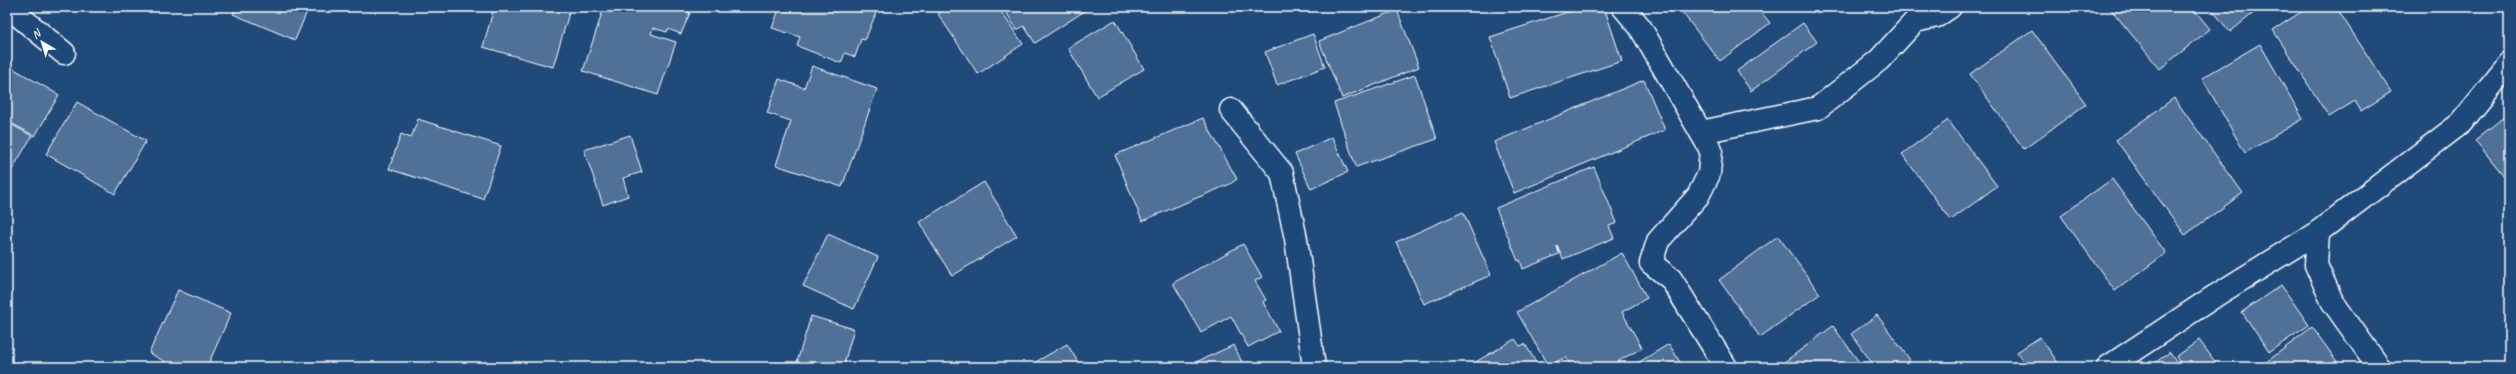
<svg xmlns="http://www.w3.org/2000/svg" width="2516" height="374" font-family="Caveat,sans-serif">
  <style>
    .building { fill: #507197; stroke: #fff }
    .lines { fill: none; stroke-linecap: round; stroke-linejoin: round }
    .street-casing { stroke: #fff; stroke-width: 25 }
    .street { stroke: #1f4a7a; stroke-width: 22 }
  </style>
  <rect width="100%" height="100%" fill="#1f4a7a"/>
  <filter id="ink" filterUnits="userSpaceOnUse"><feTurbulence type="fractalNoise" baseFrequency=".025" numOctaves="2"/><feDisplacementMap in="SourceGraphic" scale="8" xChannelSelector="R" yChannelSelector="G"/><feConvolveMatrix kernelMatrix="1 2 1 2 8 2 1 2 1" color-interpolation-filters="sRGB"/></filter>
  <g filter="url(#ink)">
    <!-- building -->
    <g class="building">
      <polygon points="236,7 309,7 295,40 233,14"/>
      <polygon points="494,7 547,7 569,13 553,67 483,47"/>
      <polygon points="604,7 675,7 690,13 681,34 668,29 667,32 653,28 651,34 676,42 658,95 583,71"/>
      <polygon points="780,7 867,7 866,9 876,13 865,40 861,39 855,57 845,53 841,63 797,46 800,37 772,28"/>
      <polygon points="949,7 998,7 1023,44 978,74 938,14"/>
      <polygon points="1003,7 1091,7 1035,43 1024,26 1017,30"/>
      <polygon points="1583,7 1604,7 1622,61 1510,98 1490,37"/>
      <polygon points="1678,7 1757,7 1770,23 1720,61"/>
      <polygon points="2109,7 2192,7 2210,29 2160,69"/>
      <polygon points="2210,7 2261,7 2230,32"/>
      <polygon points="2309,7 2336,7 2391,92 2361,111 2355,101 2329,117 2273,30"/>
      <polygon points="1397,10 1419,67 1342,98 1319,41"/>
      <polygon points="1115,20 1144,69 1097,97 1068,48"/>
      <polygon points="1803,23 1817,42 1751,91 1737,71"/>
      <polygon points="2032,30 2086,104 2024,149 1970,74"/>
      <polygon points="1313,34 1325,67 1277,85 1265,52"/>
      <polygon points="2260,44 2303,119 2245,153 2202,78"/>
      <polygon points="7,65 59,95 35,136 7,121"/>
      <polygon points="812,66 877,89 842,187 776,165 791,121 767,113 779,79 804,88"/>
      <polygon points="1415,75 1437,139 1356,167 1334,103"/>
      <polygon points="1644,80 1665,130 1514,193 1494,142"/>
      <polygon points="2174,98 2243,193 2185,235 2116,140"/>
      <polygon points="77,102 146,141 115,194 46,154"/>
      <polygon points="2505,116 2509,121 2509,172 2504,176 2475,140"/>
      <polygon points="1203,118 1237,179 1230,184 1142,221 1115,155"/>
      <polygon points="418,119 501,146 483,199 389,169 401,134 411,138"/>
      <polygon points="1948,120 1997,186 1951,220 1902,154"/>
      <polygon points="7,122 32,136 10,173 7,171"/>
      <polygon points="630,135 642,172 623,178 628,196 603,205 584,150"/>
      <polygon points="1332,137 1348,172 1311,189 1295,154"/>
      <polygon points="1594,167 1617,223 1609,226 1614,238 1563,259 1557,246 1559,254 1523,269 1520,260 1518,261 1496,208"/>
      <polygon points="2112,179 2166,253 2115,291 2061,216"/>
      <polygon points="984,182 1017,236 952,276 919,222"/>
      <polygon points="1463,212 1491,275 1424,304 1396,242"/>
      <polygon points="828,234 878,257 854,309 803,286"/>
      <polygon points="1778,236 1820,294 1760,337 1719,280"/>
      <polygon points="1243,244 1262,277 1255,281 1266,300 1263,302 1279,331 1248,347 1231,316 1201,333 1173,283"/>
      <polygon points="1622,253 1647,298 1622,312 1642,348 1608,367 1571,367 1566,357 1548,366 1517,312"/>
      <polygon points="2281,285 2309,325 2269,352 2242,312"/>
      <polygon points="178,290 231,313 207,367 175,367 149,353"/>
      <polygon points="1877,315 1910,360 1902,367 1875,367 1851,334"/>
      <polygon points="811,316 854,329 843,367 804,367 796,365"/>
      <polygon points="1833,326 1859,362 1853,367 1779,366"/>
      <polygon points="2312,327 2341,367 2260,367"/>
      <polygon points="2040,337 2061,367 2027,367 2017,352"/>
      <polygon points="1515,339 1520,346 1525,344 1539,367 1467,367"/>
      <polygon points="2199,340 2219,367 2184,367 2176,357"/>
      <polygon points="1067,344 1081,367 1027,367"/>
      <polygon points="1669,344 1683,367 1631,367"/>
      <polygon points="1234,345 1244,367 1185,367"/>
      <polygon points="2170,352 2180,367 2154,367 2152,365"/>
    </g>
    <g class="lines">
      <defs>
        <g id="street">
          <polyline points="8,7 64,53"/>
          <polyline points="1623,7 1640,27 1711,150 1709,174 1698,196 1658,241 1651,263 1671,279 1726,367"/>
          <polyline points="1231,110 1282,173 1296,239 1314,367"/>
          <polyline points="1701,132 1818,108 1879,60 1915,21 1937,16 1950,7"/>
          <polyline points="2318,232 2316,265 2332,301 2379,367"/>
          <polyline points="2108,367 2215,296 2318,232 2461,123 2509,64"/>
        </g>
      </defs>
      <!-- street casing -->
      <use href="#street" class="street-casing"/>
      <!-- street -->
      <use href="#street" class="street"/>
    </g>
  </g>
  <!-- margin -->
  <rect width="2516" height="374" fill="none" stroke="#1f4a7a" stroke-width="24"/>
  <rect x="12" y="12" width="2492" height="350" fill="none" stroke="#fff" stroke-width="1.5" filter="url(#ink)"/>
  <!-- north arrow -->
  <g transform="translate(42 42) rotate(322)" stroke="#1f4a7a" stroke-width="3" paint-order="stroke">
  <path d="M0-3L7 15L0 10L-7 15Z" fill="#ffffff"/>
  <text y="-6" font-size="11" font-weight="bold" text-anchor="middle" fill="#ffffff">N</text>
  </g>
</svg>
